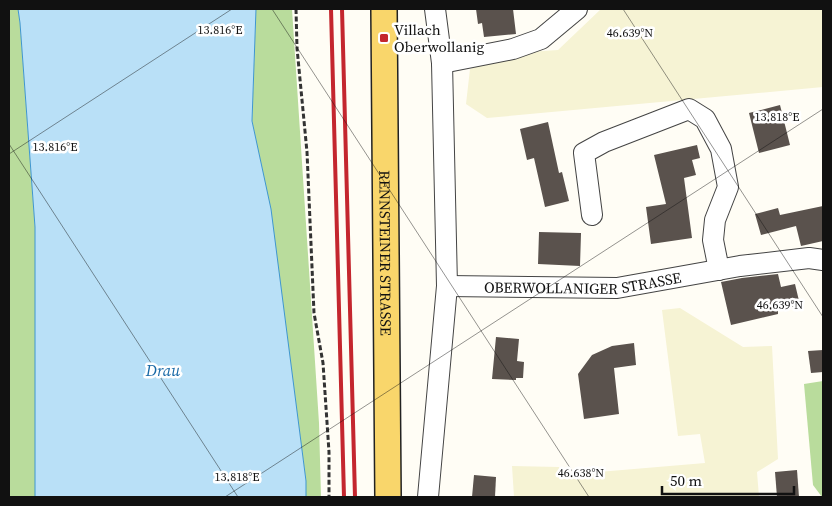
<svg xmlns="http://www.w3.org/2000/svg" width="832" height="506" font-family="'Source Serif 4',serif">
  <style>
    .farmland { fill: #f6f3d4 }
    .forest { fill: #b9dc9c }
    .water { fill: #b9e0f7; stroke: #3f96cf }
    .building { fill: #5a524d }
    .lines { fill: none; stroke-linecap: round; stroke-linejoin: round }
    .minor-casing { stroke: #444; stroke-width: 22 }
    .major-casing { stroke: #222; stroke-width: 28 }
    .path { stroke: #333; stroke-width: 3; stroke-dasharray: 5 2.5; stroke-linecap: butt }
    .minor { stroke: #fff; stroke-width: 20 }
    .major { stroke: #f9d66b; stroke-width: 25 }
    .rail { stroke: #c4262e; stroke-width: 4 }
    .ticks { fill: none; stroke: #111; stroke-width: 1; stroke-opacity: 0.45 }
    .poi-dot { fill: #c4262e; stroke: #fff; stroke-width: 2 }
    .labels { text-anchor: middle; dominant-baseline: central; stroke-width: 5; stroke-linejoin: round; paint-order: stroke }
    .poi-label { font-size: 15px; fill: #111; stroke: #fff; text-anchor: start }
    .street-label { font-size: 15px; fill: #111; stroke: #fff }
    .water-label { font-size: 16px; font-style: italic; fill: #1768a6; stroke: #fff }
    .ticks-label { font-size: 12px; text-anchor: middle; fill: #111; stroke: #fff; stroke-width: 5; stroke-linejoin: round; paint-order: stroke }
  </style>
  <rect width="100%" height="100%" fill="#fffdf5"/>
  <!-- farmland -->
  <g class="farmland">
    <polygon points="601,9 823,9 823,87 487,118 466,104 470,69 513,53 558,50"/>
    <polygon points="680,308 743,347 772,346 778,459 757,472 759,497 514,497 512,466 559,467 563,475 705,463 700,434 678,436 662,310"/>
  </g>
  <!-- forest -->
  <g class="forest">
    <polygon points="9,9 18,9 20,23 35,227 35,497 9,497"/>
    <polygon points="256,9 292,9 319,423 321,497 306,497 306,481 270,209 252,121"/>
    <polygon points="823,381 823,497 822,497 813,485 804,384"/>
  </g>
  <!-- water -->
  <polygon class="water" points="18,9 256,9 252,121 271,209 306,481 306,497 35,497 35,227 20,23"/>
  <!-- building -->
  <g class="building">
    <polygon points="476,9 513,9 516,34 484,37 482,23 478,24"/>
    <polygon points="780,105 790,145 759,153 749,113"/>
    <polygon points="548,122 559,173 562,172 569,201 545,207 534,158 527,160 520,129"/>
    <polygon points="697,145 700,158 692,160 696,175 684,178 692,238 651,244 646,207 666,204 654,155"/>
    <polygon points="823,206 823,241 801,246 796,226 761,235 755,214 778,208 780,215"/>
    <polygon points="539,232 581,233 580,266 538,264"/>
    <polygon points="778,274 781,287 795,284 800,305 778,310 778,314 731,325 721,282 742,278"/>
    <polygon points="496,337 519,339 517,361 524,362 523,378 516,378 516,380 492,379"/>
    <polygon points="634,343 636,365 614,368 619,414 584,419 578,374 592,355 612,346"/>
    <polygon points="823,350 823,372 811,373 808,351"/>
    <polygon points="797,470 799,497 777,497 775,472"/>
    <polygon points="474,475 496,477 495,497 472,497"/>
  </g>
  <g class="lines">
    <defs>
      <g id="minor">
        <polyline points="442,63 513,49 541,39 577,9"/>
        <polyline points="592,215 584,153 604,142 689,109 705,119 721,149 728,187 715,220 713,240 719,270"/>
        <path id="s1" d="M447,286l170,2 123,-22 69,-8 14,2"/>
        <polyline points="428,497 447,286 442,63 435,9"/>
      </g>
      <g id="major">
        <path id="s2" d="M384,9l4,488"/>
      </g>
    </defs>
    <!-- minor casing -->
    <use href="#minor" class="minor-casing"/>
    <!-- major casing -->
    <use href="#major" class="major-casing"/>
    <!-- path -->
    <polyline class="path" points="296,9 297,48 307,152 314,313 323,363 329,452 329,497"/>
    <!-- minor -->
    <use href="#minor" class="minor"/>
    <!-- major -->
    <use href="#major" class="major"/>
    <!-- rail -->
    <g class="rail">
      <polyline points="331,9 344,497"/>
      <polyline points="342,9 355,497"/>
    </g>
  </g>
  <!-- ticks -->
  <path class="ticks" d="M272,9l317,488M623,9l200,308M9,144l229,353M9,154l223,-145M225,497l598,-388"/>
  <!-- markers -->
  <rect class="poi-dot" x="379" y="33" width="10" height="10" rx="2.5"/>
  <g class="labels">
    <!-- poi labels -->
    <g class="poi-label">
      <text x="394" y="29">Villach<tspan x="394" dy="17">Oberwollanig</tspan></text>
    </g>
    <!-- street labels -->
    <g class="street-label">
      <text stroke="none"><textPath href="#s2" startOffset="244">RENNSTEINER STRASSE</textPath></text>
      <text stroke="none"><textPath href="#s1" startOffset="136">OBERWOLLANIGER STRASSE</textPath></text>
    </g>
    <!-- water labels -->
    <g class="water-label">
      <text x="163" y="370">Drau</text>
    </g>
  </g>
  <g class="ticks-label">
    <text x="220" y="34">13.816°E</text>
    <text x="630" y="37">46.639°N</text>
    <text x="777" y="121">13.818°E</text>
    <text x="55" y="151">13.816°E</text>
    <text x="780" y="309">46.639°N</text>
    <text x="581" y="477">46.638°N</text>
    <text x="237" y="481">13.818°E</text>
  </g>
  <!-- border -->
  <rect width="832" height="506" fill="none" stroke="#111111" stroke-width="20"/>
  <!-- scale -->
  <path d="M662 486v8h132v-8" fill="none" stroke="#111111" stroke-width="2.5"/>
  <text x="670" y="486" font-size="15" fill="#111111" stroke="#ffffff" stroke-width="4" paint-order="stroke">50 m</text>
</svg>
